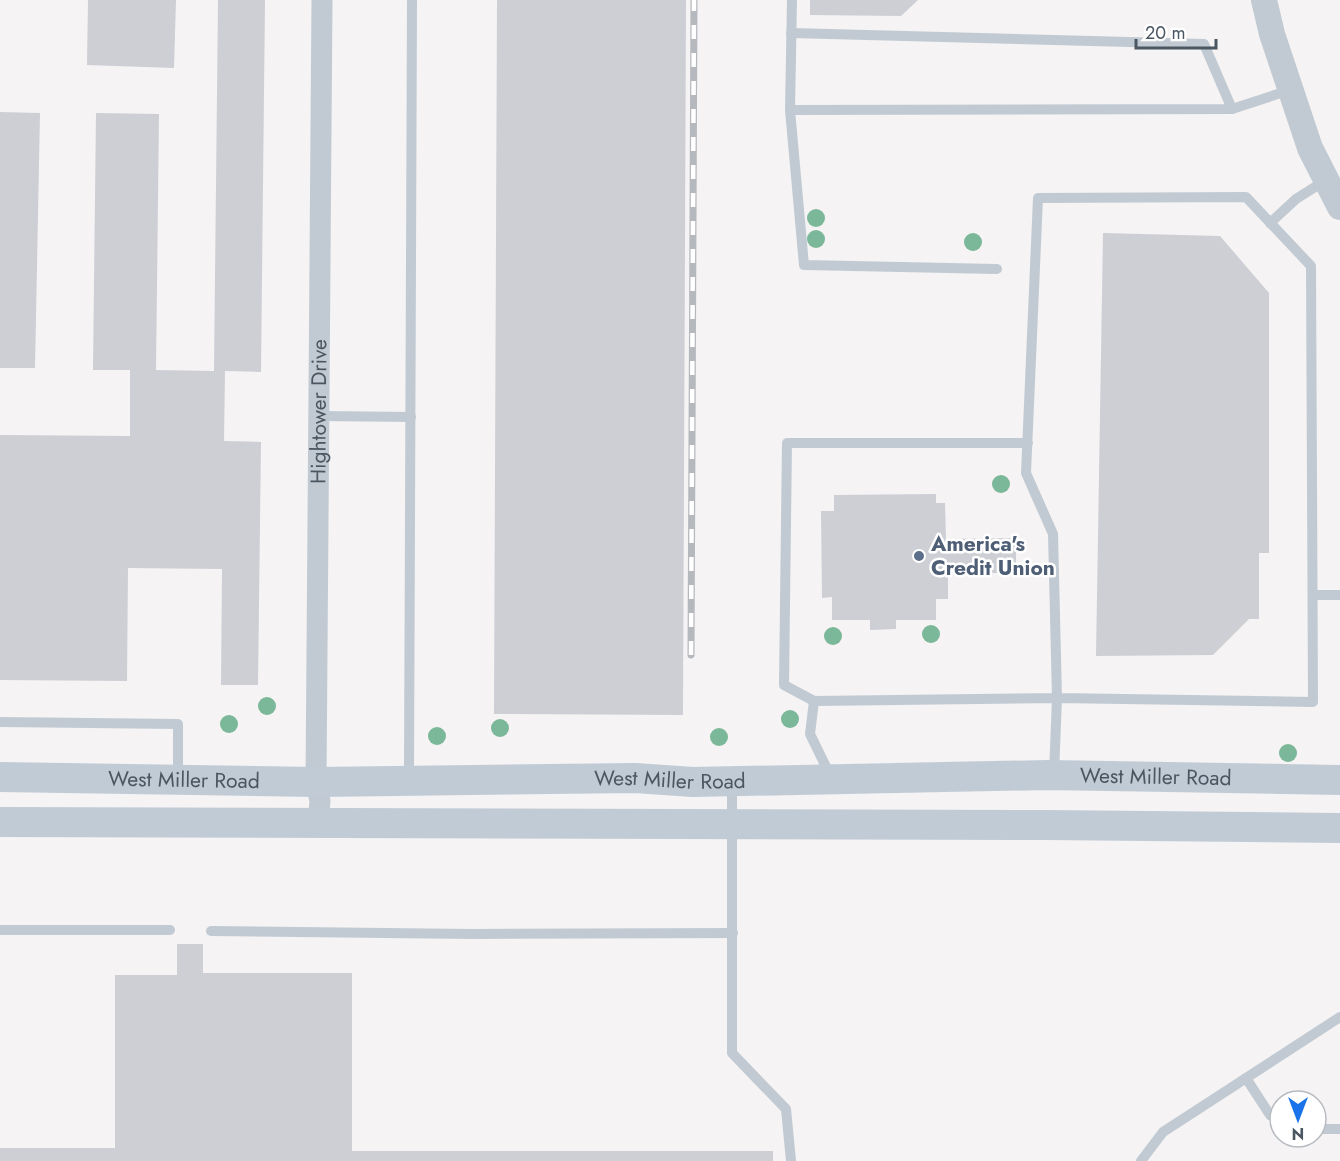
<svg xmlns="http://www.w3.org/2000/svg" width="1340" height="1161" font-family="Jost,sans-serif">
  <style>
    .building { fill: #cdcfd5 }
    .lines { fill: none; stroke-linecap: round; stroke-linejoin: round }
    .service { stroke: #c1cad2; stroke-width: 10 }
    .minor { stroke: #c1cad2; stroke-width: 21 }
    .tertiary { stroke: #c1cad2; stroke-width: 26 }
    .secondary { stroke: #c1cbd6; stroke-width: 30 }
    .rail-casing { stroke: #b5b8bd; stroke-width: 7 }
    .rail { stroke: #fff; stroke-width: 4.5; stroke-dasharray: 14; stroke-linecap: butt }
    .tree { fill: #7bb799 }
    .service-dot { fill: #5c6f8a; stroke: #fff; stroke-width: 2 }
    .labels { text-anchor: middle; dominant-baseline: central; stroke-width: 5; stroke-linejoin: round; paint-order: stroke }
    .street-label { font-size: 21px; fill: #4a5661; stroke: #fff }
    .service-label { font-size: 21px; font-weight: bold; fill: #4e5e75; stroke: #fff; text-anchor: start }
  </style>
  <rect width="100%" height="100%" fill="#f5f3f3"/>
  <!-- building -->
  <g class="building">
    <polygon points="88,0 176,0 174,68 87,65"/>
    <polygon points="218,0 265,0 261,372 225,371 224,441 261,442 258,685 221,685 222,569 128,568 127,681 0,680 0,435 130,436 130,370 93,370 96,113 159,114 156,370 214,371"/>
    <polygon points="497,0 686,0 683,715 494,714"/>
    <polygon points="810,0 918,0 901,16 810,15"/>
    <polygon points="0,112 40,113 35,368 0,368"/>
    <polygon points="1103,233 1220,236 1269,293 1269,553 1259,553 1259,619 1249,619 1213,655 1096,656"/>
    <polygon points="936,494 936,503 945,503 946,539 1016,538 1016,573 948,573 948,599 936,599 936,620 896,620 896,629 870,630 870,620 832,620 832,597 822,598 821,511 834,511 834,495"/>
    <polygon points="177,944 203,944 203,973 352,973 352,1151 773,1151 773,1161 0,1161 0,1148 115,1148 115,975 177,975"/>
  </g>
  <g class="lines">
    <!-- service -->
    <g class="service">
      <polyline points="792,0 790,110 804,265 997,269"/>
      <polyline points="791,33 1204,44 1232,109"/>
      <polyline points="790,110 1232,109 1290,90"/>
      <polyline points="1270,223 1296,199 1326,180"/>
      <polyline points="319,416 411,417"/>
      <polyline points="1028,443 787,443 784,685 814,701 1057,698 1313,702 1311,266 1246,197 1038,198 1026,473 1053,534 1057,698 1054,774"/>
      <polyline points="1313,595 1340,595"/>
      <polyline points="814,701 810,734 830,775"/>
      <polyline points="0,722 178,724 178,777"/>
      <polyline points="409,778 412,0"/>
      <polyline points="732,784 732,1053 786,1109 791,1161"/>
      <polyline points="0,930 170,930"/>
      <polyline points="211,931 473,934 733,933"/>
      <polyline points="1246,1078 1270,1115 1280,1119"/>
      <polyline points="1316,1129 1340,1129"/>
      <polyline points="1141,1161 1163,1132 1340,1017"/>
    </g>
    <!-- minor -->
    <path class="minor" id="s1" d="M318,822l2,-21 -4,-19 6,-782"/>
    <!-- tertiary -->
    <polyline class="tertiary" points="1264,0 1272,34 1310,148 1340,207"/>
    <!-- secondary -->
    <g class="secondary">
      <path id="s2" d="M0,777l316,5 319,-4 58,4 355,-7 292,5"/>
      <polyline points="0,822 1046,825 1340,828"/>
    </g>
    <defs>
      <polyline id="rail" points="691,655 694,0"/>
    </defs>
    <!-- rail casing -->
    <use href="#rail" class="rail-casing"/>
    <!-- rail -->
    <use href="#rail" class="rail"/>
  </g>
  <!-- trees -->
  <g class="tree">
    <circle cx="816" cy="218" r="9"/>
    <circle cx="816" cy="239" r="9"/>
    <circle cx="973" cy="242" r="9"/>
    <circle cx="1001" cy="484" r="9"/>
    <circle cx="931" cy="634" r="9"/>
    <circle cx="833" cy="636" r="9"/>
    <circle cx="267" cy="706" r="9"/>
    <circle cx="790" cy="719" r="9"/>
    <circle cx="229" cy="724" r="9"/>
    <circle cx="500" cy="728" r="9"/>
    <circle cx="437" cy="736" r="9"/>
    <circle cx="719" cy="737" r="9"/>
    <circle cx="1288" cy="753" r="9"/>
  </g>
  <!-- markers -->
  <circle class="service-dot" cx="919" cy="556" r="6"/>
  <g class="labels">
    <!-- street labels -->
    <g class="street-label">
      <text stroke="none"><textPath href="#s1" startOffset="411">Hightower Drive</textPath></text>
      <text stroke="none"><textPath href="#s2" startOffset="1156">West Miller Road</textPath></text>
      <text stroke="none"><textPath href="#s2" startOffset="670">West Miller Road</textPath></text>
      <text stroke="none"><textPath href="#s2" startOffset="184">West Miller Road</textPath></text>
    </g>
    <!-- service labels -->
    <g class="service-label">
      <text x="931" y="544">America's<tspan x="931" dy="24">Credit Union</tspan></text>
    </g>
  </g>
  <!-- north arrow -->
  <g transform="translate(1298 1119) rotate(180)"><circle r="28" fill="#ffffff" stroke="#b7bbc0" stroke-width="1.5"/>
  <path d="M0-4.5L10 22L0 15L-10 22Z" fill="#1a73e8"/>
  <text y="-9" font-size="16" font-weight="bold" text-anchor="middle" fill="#4a5661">N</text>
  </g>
  <!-- scale -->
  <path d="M1136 39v9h80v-9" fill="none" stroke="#4a5661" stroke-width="3"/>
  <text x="1145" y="39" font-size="18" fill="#4a5661" stroke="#ffffff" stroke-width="4.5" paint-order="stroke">20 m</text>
</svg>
